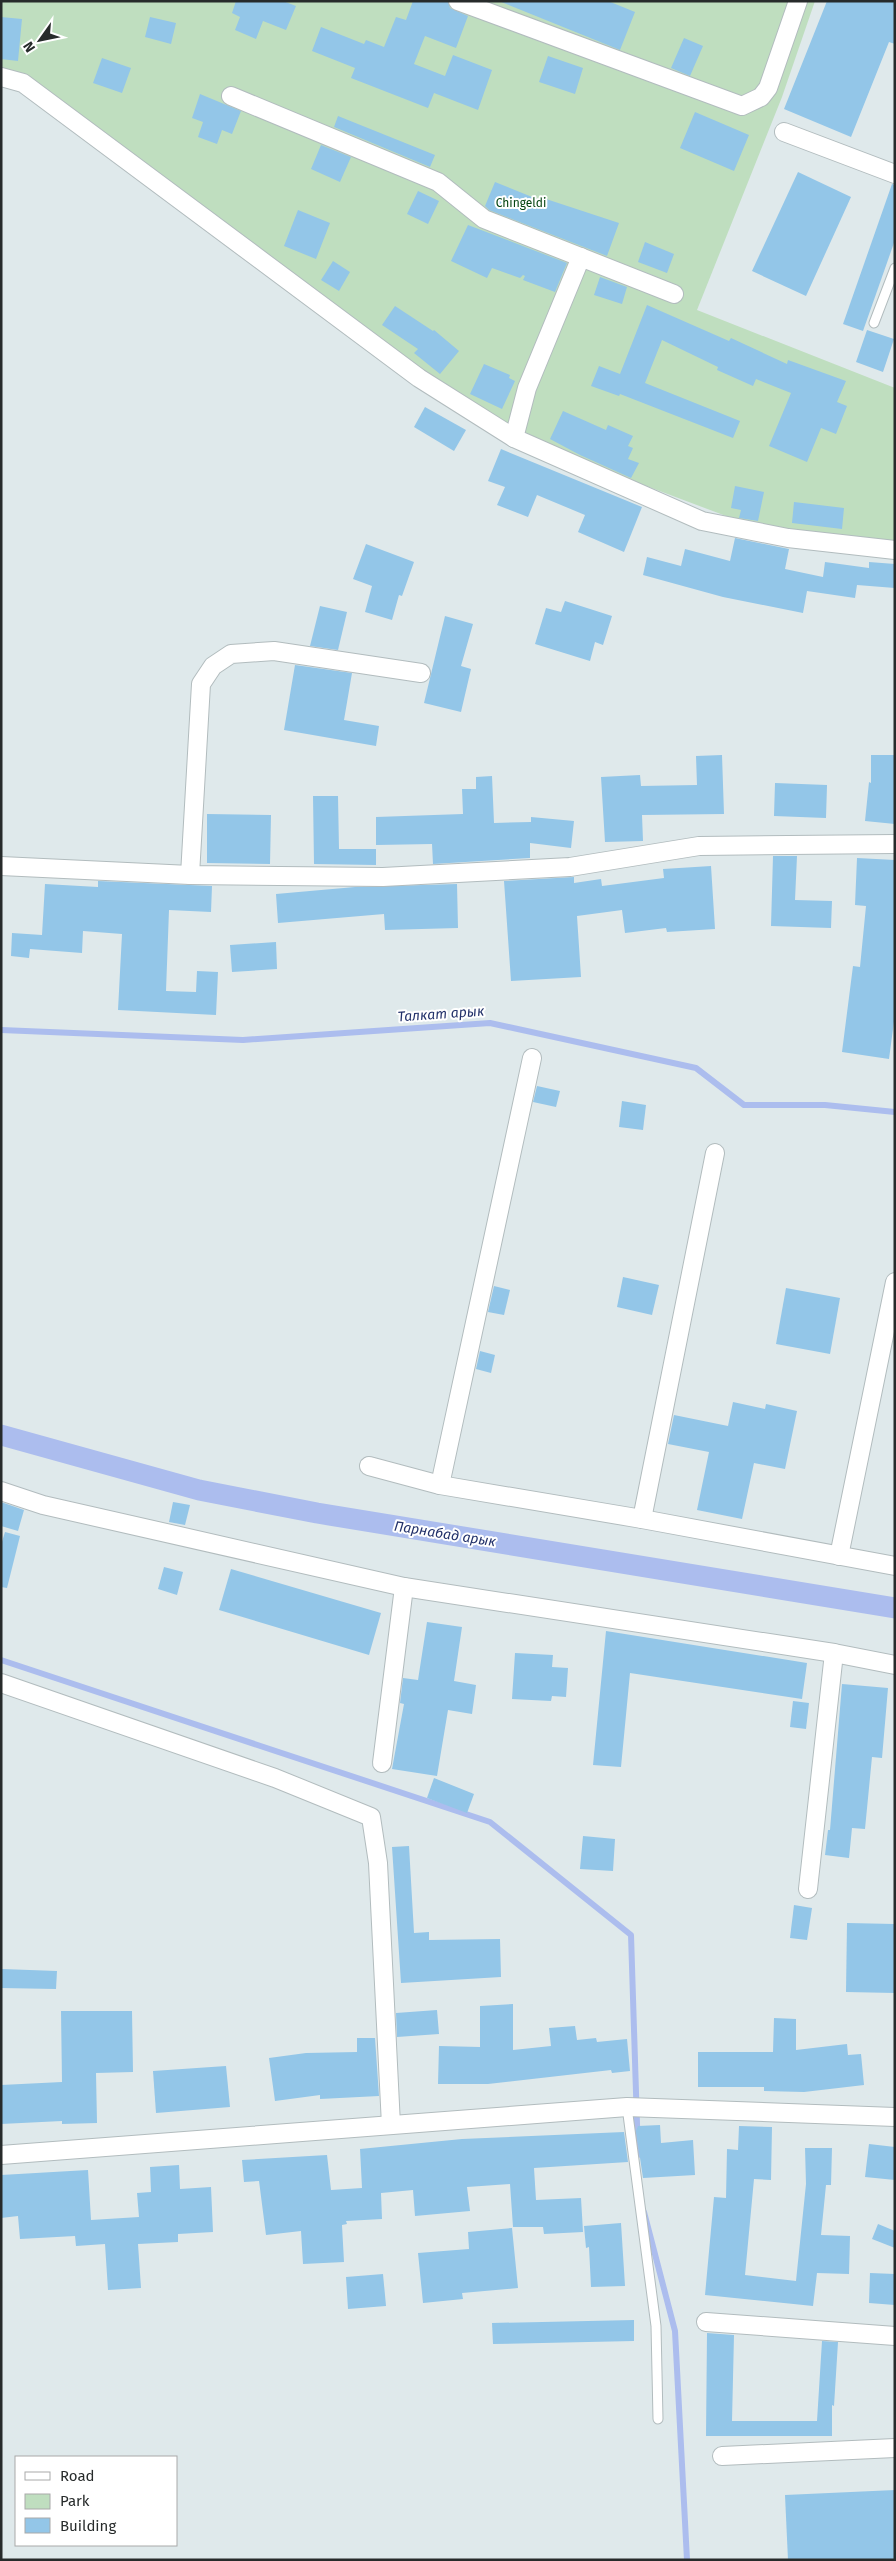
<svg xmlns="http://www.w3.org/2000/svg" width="896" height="2561" font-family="'Fira Sans',sans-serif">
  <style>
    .green { fill: #bfdebf }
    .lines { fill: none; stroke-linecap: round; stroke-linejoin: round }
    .stream { stroke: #acbdee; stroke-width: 6 }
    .canal { stroke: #acbdee; stroke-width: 21 }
    .building { fill: #93c6e8 }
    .service-casing { stroke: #b2bcbe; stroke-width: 11 }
    .minor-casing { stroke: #b2bcbe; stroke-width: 20 }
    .service { stroke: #fff; stroke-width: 9 }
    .minor { stroke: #fff; stroke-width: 18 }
    .labels { text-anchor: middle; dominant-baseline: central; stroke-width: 4; stroke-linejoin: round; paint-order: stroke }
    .park-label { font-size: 12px; fill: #044410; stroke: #fff }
    .water-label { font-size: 14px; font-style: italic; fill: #22316a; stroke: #fff }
  </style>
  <rect width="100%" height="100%" fill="#dfe9eb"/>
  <!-- green -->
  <polygon class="green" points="1,1 815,1 782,97 697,310 895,388 895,551 734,519 564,455 419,378 1,71"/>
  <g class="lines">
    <!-- stream -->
    <g class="stream">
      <polyline points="1,1030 243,1040 490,1023 696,1068 744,1105 825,1105 895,1112"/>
      <polyline points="1,1660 490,1822 631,1935 638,2155"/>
      <polyline points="644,2212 675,2331 687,2560"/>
    </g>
    <!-- canal -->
    <polyline class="canal" points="1,1435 199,1490 317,1513 895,1608"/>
  </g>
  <!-- building -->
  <g class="building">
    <polygon points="236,1 283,1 296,6 286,30 263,21 256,39 235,30 240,17 232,13"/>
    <polygon points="413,1 448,1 450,8 468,16 456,48 425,36 414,64 445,76 453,55 492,70 478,110 434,93 428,108 351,78 355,68 312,51 321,27 364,44 366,40 384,47 396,17 406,20"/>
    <polygon points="499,1 608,1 635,12 620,50"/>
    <polygon points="827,1 895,1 895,44 889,42 851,137 784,109"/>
    <polygon points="1,17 22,19 18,61 1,59"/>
    <polygon points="150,17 176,23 171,44 145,37"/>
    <polygon points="684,38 703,46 690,76 671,68"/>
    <polygon points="548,56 583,68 575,94 539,82"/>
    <polygon points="102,58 131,68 122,93 93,83"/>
    <polygon points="200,94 241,111 232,134 222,130 217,144 198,137 203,122 192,118"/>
    <polygon points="695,112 749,135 734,171 680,148"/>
    <polygon points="338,116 435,155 430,167 334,127"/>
    <polygon points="321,145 351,157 340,182 311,169"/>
    <polygon points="798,172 851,197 806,296 752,271"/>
    <polygon points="495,182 542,201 543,198 619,223 607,256 489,210 485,206"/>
    <polygon points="892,184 895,185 895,240 863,331 843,324"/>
    <polygon points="418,191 439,201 428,224 407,214"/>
    <polygon points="298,210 330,223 316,259 284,246"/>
    <polygon points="468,225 567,263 555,292 523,280 525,276 523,275 520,278 492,268 487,278 451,261"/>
    <polygon points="645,242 674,254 667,273 638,262"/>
    <polygon points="333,261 350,272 339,291 321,280"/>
    <polygon points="600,277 627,287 622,304 594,295"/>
    <polygon points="647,305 729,341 731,338 787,364 788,360 846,381 837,402 847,406 836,434 821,428 807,462 769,446 791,393 756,379 753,386 717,370 718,367 662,340 645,383 740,421 733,438 620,394 619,396 591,386 599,366 620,374"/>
    <polygon points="395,306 433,331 434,330 459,351 440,374 414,353 418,349 382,325"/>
    <polygon points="867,330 894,339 883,372 856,362"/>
    <polygon points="484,364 510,375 509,378 515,381 502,409 470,394"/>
    <polygon points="425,407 466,430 454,451 414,427"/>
    <polygon points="563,411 606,430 608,425 633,436 628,446 633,448 628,459 639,463 631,478 580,455 550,439"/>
    <polygon points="501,449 642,507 624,552 578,532 585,515 537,495 528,517 497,505 505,487 488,481"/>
    <polygon points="735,486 764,492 758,521 739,518 741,510 731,508"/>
    <polygon points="794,502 844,508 842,529 792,523"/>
    <polygon points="735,538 789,549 785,569 823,577 825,562 869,568 869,562 895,564 895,588 857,585 855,598 807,591 803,613 723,597 643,575 647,557 681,566 685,549 730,561"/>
    <polygon points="366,544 414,562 402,596 399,595 392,620 365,612 372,586 353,579"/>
    <polygon points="565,601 612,616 603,645 595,642 590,661 535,644 546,608 561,612"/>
    <polygon points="320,606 347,612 338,650 310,646"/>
    <polygon points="445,616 473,624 461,666 471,669 461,712 424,703"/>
    <polygon points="295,665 352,673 344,720 379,726 376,746 284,730"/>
    <polygon points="722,755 724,814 642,815 643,841 605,842 601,777 640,775 641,786 697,785 696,756"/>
    <polygon points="871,755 895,755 895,824 865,821 869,782 871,783"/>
    <polygon points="492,776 494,823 531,822 531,817 574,821 571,848 530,843 530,858 433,864 432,844 376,845 376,817 463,814 462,789 476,789 476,777"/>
    <polygon points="775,783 827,785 826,818 774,816"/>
    <polygon points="313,796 338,796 339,849 376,849 376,865 314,864"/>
    <polygon points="207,814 271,815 270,864 207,863"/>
    <polygon points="773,856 797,856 795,900 832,901 831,928 771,926"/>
    <polygon points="857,858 895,860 895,1014 889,1059 842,1052 853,966 860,967 866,906 855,905"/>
    <polygon points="711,866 715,929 667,932 666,928 625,933 622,910 577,916 581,977 511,981 504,881 574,877 574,883 601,879 602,886 664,878 663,869"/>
    <polygon points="98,881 212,886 211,912 169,910 166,991 196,992 197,971 218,972 216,1015 118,1010 122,934 83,931 82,953 30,949 29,958 11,956 12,933 42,935 45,884 98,887"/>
    <polygon points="457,884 458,928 385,930 384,914 278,923 276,894 355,887"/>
    <polygon points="276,942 277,969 232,972 230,945"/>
    <polygon points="537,1086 560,1091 556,1107 533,1102"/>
    <polygon points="622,1101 646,1105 643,1130 619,1127"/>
    <polygon points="623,1277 659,1285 652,1315 617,1307"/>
    <polygon points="494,1286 510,1290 504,1315 488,1312"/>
    <polygon points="786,1288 840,1298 830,1354 776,1344"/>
    <polygon points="480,1351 495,1355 491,1373 476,1369"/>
    <polygon points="733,1402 765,1409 766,1404 797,1411 785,1469 754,1463 742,1519 697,1510 709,1452 668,1444 674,1415 728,1426"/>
    <polygon points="1,1502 24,1510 18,1531 1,1526"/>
    <polygon points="173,1502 190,1505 185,1525 169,1522"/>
    <polygon points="5,1532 20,1536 7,1588 1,1587 1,1545"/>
    <polygon points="164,1567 183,1572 177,1595 158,1589"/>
    <polygon points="231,1569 381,1613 369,1655 219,1610"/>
    <polygon points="427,1622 462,1627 454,1681 476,1685 472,1714 448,1710 437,1776 392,1769 404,1704 400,1703 403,1678 418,1680"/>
    <polygon points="606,1631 807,1663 802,1699 630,1673 621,1767 593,1765"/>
    <polygon points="515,1653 553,1655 552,1667 568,1668 566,1697 552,1696 551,1701 512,1699"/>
    <polygon points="842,1684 888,1688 882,1758 872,1757 865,1829 852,1828 849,1858 825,1855 828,1830 830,1830"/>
    <polygon points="793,1701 809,1703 806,1729 790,1727"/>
    <polygon points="434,1778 474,1794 467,1813 427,1798"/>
    <polygon points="583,1836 615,1839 613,1871 580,1869"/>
    <polygon points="409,1846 414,1933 429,1932 429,1940 500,1939 501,1977 401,1983 392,1847"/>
    <polygon points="794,1905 812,1908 807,1940 790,1938"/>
    <polygon points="847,1923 895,1924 895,1993 846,1992"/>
    <polygon points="2,1969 57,1971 56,1989 1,1988"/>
    <polygon points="513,2004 513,2050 551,2046 549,2028 575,2026 577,2040 596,2038 597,2042 627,2039 630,2071 612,2073 611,2070 488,2084 438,2084 439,2046 480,2047 480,2006"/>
    <polygon points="437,2010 439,2034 397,2037 396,2013"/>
    <polygon points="61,2011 132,2011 133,2072 96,2073 97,2123 62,2124 62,2121 1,2124 1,2085 62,2082"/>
    <polygon points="774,2018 796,2019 796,2050 847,2044 848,2055 861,2054 864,2085 804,2092 764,2091 764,2087 698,2087 698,2052 773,2052"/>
    <polygon points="357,2038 375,2038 379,2096 320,2099 320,2095 275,2101 269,2058 306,2053 357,2052"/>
    <polygon points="226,2066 230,2107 156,2113 153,2071"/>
    <polygon points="660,2125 661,2143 693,2140 695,2175 643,2178 636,2131 638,2126"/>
    <polygon points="739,2126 772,2127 771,2180 754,2179 745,2275 796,2281 806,2184 805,2148 832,2148 831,2185 826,2185 821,2235 850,2236 849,2274 817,2273 813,2306 705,2295 714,2197 726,2198 727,2149 738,2150"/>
    <polygon points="624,2132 628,2162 534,2168 536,2200 581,2198 583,2232 544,2234 543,2227 513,2227 510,2184 467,2187 470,2211 415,2216 413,2190 381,2193 382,2219 346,2221 347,2224 342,2225 344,2262 303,2264 301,2231 266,2235 259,2181 244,2182 242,2160 327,2155 331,2190 362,2188 360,2149 462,2139"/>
    <polygon points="869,2144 895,2147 895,2180 865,2177"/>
    <polygon points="179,2165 180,2189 211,2187 213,2232 178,2234 178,2242 138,2244 141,2288 108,2290 105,2244 76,2246 75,2236 20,2239 18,2216 1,2218 1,2175 88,2170 91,2220 139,2217 137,2193 151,2192 150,2167"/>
    <polygon points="621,2223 625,2286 591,2287 589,2247 586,2248 584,2226"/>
    <polygon points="878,2224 895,2231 895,2248 872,2239"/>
    <polygon points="512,2228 518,2288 462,2293 463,2299 423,2303 418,2253 469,2249 468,2232"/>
    <polygon points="870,2273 895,2274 895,2305 869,2303"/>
    <polygon points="383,2274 386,2306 348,2309 346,2277"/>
    <polygon points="634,2320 634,2341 493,2344 492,2323"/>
    <polygon points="707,2333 734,2335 732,2421 817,2421 822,2341 838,2342 834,2406 832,2405 832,2436 706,2436"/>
    <polygon points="895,2490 895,2560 788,2560 785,2495"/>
  </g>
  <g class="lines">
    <defs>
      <g id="service">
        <polyline points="874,323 895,268"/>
        <polyline points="627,2107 656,2326 658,2419"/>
      </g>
      <g id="minor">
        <polyline points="458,1 742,106 761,97 768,88 798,1"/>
        <polyline points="1,77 23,83 419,378 514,438 702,521 788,538 895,550"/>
        <polyline points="231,96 438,182 484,219 674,294"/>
        <polyline points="784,132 895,174"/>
        <polyline points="514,438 527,388 581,257"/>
        <polyline points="1,866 190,875 383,877 570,867 699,846 895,844"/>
        <polyline points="190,875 201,684 213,666 231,654 274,651 421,673"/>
        <polyline points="369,1466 440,1485 642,1519 895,1566"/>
        <polyline points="440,1485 532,1058"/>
        <polyline points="1,1491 43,1505 404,1587 834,1653 895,1665"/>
        <polyline points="642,1519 715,1153"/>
        <polyline points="839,1556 895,1282"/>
        <polyline points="1,1683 275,1778 371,1817 378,1863 391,2125"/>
        <polyline points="382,1763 404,1587"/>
        <polyline points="808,1889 834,1653"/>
        <polyline points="1,2155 627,2107 895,2117"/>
        <polyline points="706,2322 895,2336"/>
        <polyline points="722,2456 895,2448"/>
      </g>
    </defs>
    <!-- service casing -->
    <use href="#service" class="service-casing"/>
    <!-- minor casing -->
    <use href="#minor" class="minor-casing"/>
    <!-- service -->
    <use href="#service" class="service"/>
    <!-- minor -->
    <use href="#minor" class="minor"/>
  </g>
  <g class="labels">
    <!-- park labels -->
    <g class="park-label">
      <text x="521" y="203">Chingeldi</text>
    </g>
    <!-- water labels -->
    <g class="water-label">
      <text transform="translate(441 1014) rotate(-4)">Талкат арык</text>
      <text transform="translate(445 1534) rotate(9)">Парнабад арык</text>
    </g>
  </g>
  <!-- border -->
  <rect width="896" height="2561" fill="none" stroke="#272b2b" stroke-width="5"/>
  <!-- legend -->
  <rect x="15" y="2456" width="162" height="90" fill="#ffffff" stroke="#a9aaaa"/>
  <rect x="25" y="2472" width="25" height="8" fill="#ffffff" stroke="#a9aaaa"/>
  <text x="60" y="2481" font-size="15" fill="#272b2b">Road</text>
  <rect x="25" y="2494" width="25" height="15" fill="#bfdebf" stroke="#a9aaaa"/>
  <text x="60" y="2506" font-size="15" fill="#272b2b">Park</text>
  <rect x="25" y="2518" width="25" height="15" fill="#93c6e8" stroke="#a9aaaa"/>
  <text x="60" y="2531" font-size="15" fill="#272b2b">Building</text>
  <!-- north arrow -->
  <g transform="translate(40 40) rotate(237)" stroke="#ffffff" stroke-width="4" paint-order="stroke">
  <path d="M0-4L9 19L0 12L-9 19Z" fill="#272b2b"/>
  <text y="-8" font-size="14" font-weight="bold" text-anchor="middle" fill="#272b2b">N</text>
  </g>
</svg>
